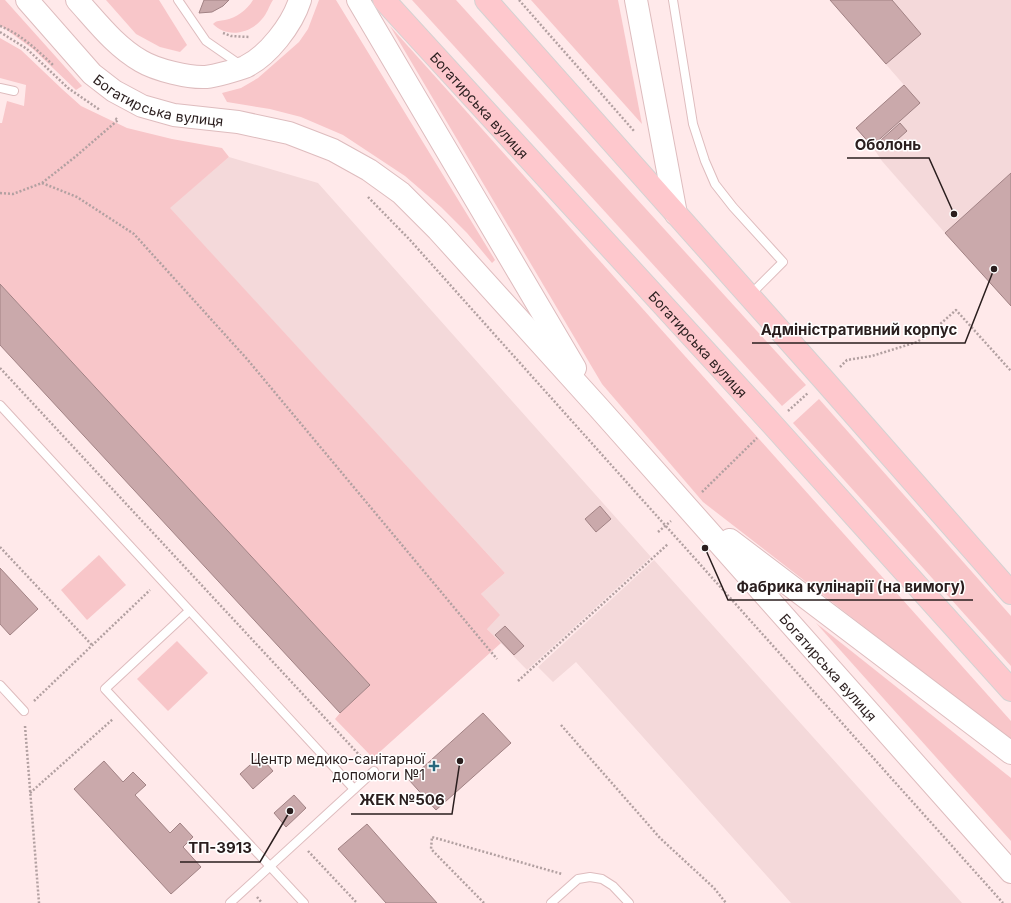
<svg xmlns="http://www.w3.org/2000/svg" width="1011" height="903" font-family="Inter,sans-serif">
  <style>
    .built { fill: #f4d9da }
    .green { fill: #f8c6c9 }
    .building { fill: #caa9ab; stroke: #a18284 }
    .lines { fill: none; stroke-linecap: round; stroke-linejoin: round }
    .lane-casing { stroke: #debcbe; stroke-width: 10 }
    .secondary-casing { stroke: #debcbe; stroke-width: 24 }
    .primary-casing { stroke: #d4d2d2; stroke-width: 24 }
    .path { stroke: #b2a0a1; stroke-width: 2.5; stroke-dasharray: 2 2; stroke-linecap: butt }
    .lane { stroke: #fff; stroke-width: 8 }
    .secondary { stroke: #fff; stroke-width: 22 }
    .primary { stroke: #fec8cd; stroke-width: 22 }
    .poi-dot { fill: #29687d; stroke: #fff; stroke-width: 1.5 }
    .labels { text-anchor: middle; dominant-baseline: central; stroke-width: 3; stroke-linejoin: round; paint-order: stroke }
    .street-label { font-size: 14px; fill: #2a1e1e; stroke: #fff }
    .poi-label { font-size: 14px; fill: #2a1e1e; stroke: #fff; text-anchor: end }
    .leader { fill: none; stroke: #2a1e1e; stroke-width: 1.5 }
    .callout-dot { fill: #2a1e1e; stroke: #fff; stroke-width: 1.5 }
    .callout-label { font-size: 15px; text-anchor: middle; font-weight: bold; fill: #2a1e1e; stroke: #fff; stroke-width: 3; stroke-linejoin: round; paint-order: stroke }
  </style>
  <rect width="100%" height="100%" fill="#ffe9ea"/>
  <!-- built -->
  <g class="built">
    <polygon points="830,0 1011,0 1011,173 945,233 882,161 872,146 856,128 904,85"/>
    <polygon points="229,157 318,183 651,557 527,670 487,629 481,594 505,573 169,208"/>
    <polygon points="654,560 962,903 791,903 576,662 553,682 538,667"/>
  </g>
  <!-- green -->
  <g class="green">
    <polygon points="0,0 5,0 82,86 76,90 33,49 0,25"/>
    <polygon points="106,0 159,0 187,45 180,52 160,47 136,34"/>
    <path d="M253,0h20c-4,6 -6,14 -11,19 -12,15 -36,19 -49,5 4,-4 7,-3 12,-4 11,-2 22,-10 28,-20z"/>
    <polygon points="319,0 336,0 495,260 492,263 467,233 441,207 405,176 343,135 301,117 270,109 227,102 222,93 241,88 258,78 299,42 308,29"/>
    <polygon points="412,0 456,0 806,385 782,406"/>
    <polygon points="531,0 618,0 642,124"/>
    <polygon points="390,26 1011,721 1011,741 703,502 602,384"/>
    <polygon points="0,38 21,50 62,89 81,106 127,128 172,139 222,148 229,157 170,208 505,573 481,594 500,615 487,629 501,643 373,758 335,719 340,713 370,685 0,284 0,123 2,123 7,101 24,106 26,85 0,78"/>
    <polygon points="819,399 1011,616 1011,666 793,423"/>
    <polygon points="99,555 126,585 87,620 61,590"/>
    <polygon points="816,623 1011,778 1011,841"/>
    <polygon points="177,641 208,673 168,711 137,679"/>
  </g>
  <!-- building -->
  <g class="building">
    <polygon points="204,0 229,0 223,6 212,12 199,13"/>
    <polygon points="830,0 892,0 921,34 886,64"/>
    <polygon points="904,85 920,103 872,146 856,128"/>
    <polygon points="900,123 907,131 888,148 881,140"/>
    <polygon points="1011,173 1011,306 945,233"/>
    <polygon points="0,284 370,685 340,713 0,345"/>
    <polygon points="600,506 611,519 596,532 585,519"/>
    <polygon points="0,568 38,609 10,635 0,624"/>
    <polygon points="505,626 524,646 514,655 495,635"/>
    <polygon points="483,713 511,743 436,810 409,780"/>
    <polygon points="260,756 273,771 253,789 240,774"/>
    <polygon points="104,761 123,782 133,772 146,785 135,795 170,833 180,823 193,837 183,847 201,867 171,894 74,789"/>
    <polygon points="294,795 306,808 286,827 274,813"/>
    <polygon points="367,824 437,903 386,903 338,849"/>
  </g>
  <g class="lines">
    <defs>
      <g id="lane">
        <polyline points="178,0 206,41 242,66"/>
        <polyline points="673,0 693,124 705,161 715,184 733,207 783,262 749,296"/>
        <polyline points="0,88 14,91"/>
        <polyline points="0,405 354,789"/>
        <polyline points="189,611 105,689 304,903"/>
        <polyline points="0,685 24,711"/>
        <polyline points="230,903 374,771"/>
        <polyline points="551,903 578,879 590,877 602,879 613,886 629,903"/>
      </g>
      <g id="secondary">
        <path id="s1" d="M27,0l65,74 22,17 28,15 32,9 64,7 51,11 44,17 36,20 32,23 37,37 161,178 412,464"/>
        <path d="M77,0c20,22 38,46 64,61 15,9 48,17 65,16 8,-1 32,-7 39,-10 23,-11 47,-42 55,-67"/>
        <polyline points="358,0 575,368"/>
        <polyline points="636,0 676,214"/>
        <polyline points="730,540 1011,753"/>
      </g>
      <g id="primary">
        <path id="s2" d="M384,0l388,424 239,266"/>
        <polyline points="486,0 824,380 1011,593"/>
      </g>
    </defs>
    <!-- lane casing -->
    <use href="#lane" class="lane-casing"/>
    <!-- secondary casing -->
    <use href="#secondary" class="secondary-casing"/>
    <!-- primary casing -->
    <use href="#primary" class="primary-casing"/>
    <!-- path -->
    <g class="path">
      <polyline points="519,0 634,131"/>
      <path d="M0,26c21,8 37,24 53,39"/>
      <polyline points="0,32 27,49 68,88 100,110"/>
      <polyline points="223,33 231,36 249,37"/>
      <polyline points="42,183 77,197 134,234 247,359 497,659"/>
      <polyline points="0,193 13,194 42,183 75,157 118,120 115,118"/>
      <polyline points="368,197 410,240 1003,903"/>
      <polyline points="840,367 847,360 872,356 917,342 929,334 956,310 1011,371"/>
      <polyline points="0,368 364,760"/>
      <polyline points="788,411 808,393"/>
      <polyline points="702,492 757,438"/>
      <polyline points="658,532 671,521"/>
      <polyline points="0,547 92,645"/>
      <polyline points="518,681 668,544"/>
      <polyline points="34,701 150,590"/>
      <polyline points="561,725 660,838 714,888 726,903"/>
      <polyline points="25,726 39,903"/>
      <polyline points="30,793 113,719"/>
      <polyline points="308,851 357,903"/>
      <polyline points="257,897 262,903"/>
      <polyline points="484,903 431,849 432,837 562,874"/>
    </g>
    <!-- lane -->
    <use href="#lane" class="lane"/>
    <!-- secondary -->
    <use href="#secondary" class="secondary"/>
    <!-- primary -->
    <use href="#primary" class="primary"/>
  </g>
  <!-- markers -->
  <path class="poi-dot" d="M432 760h4v4h4v4h-4v4h-4v-4h-4v-4h4z"/>
  <g class="labels">
    <!-- street labels -->
    <g class="street-label">
      <text stroke="none"><textPath href="#s1" startOffset="172">Богатирська вулиця</textPath></text>
      <text stroke="none"><textPath href="#s2" startOffset="142">Богатирська вулиця</textPath></text>
      <text stroke="none"><textPath href="#s2" startOffset="466">Богатирська вулиця</textPath></text>
      <text stroke="none"><textPath href="#s1" startOffset="1074">Богатирська вулиця</textPath></text>
    </g>
    <!-- poi labels -->
    <g class="poi-label">
      <text x="425" y="758">Центр медико-санітарної<tspan x="425" dy="16">допомоги №1</tspan></text>
    </g>
  </g>
  <!-- callouts -->
  <path class="leader" d="M954 214L929 158H847M994 269L965 343H752M705 548L728 600H973M460 761L452 814H351M290 811L260 862H180"/>
  <g class="callout-dot">
    <circle cx="954" cy="214" r="4"/>
    <circle cx="994" cy="269" r="4"/>
    <circle cx="705" cy="548" r="4"/>
    <circle cx="460" cy="761" r="4"/>
    <circle cx="290" cy="811" r="4"/>
  </g>
  <g class="callout-label">
    <text x="888" y="150">Оболонь</text>
    <text x="859" y="335">Адміністративний корпус</text>
    <text x="851" y="592">Фабрика кулінарії (на вимогу)</text>
    <text x="402" y="805">ЖЕК №506</text>
    <text x="220" y="853">ТП-3913</text>
  </g>
</svg>
